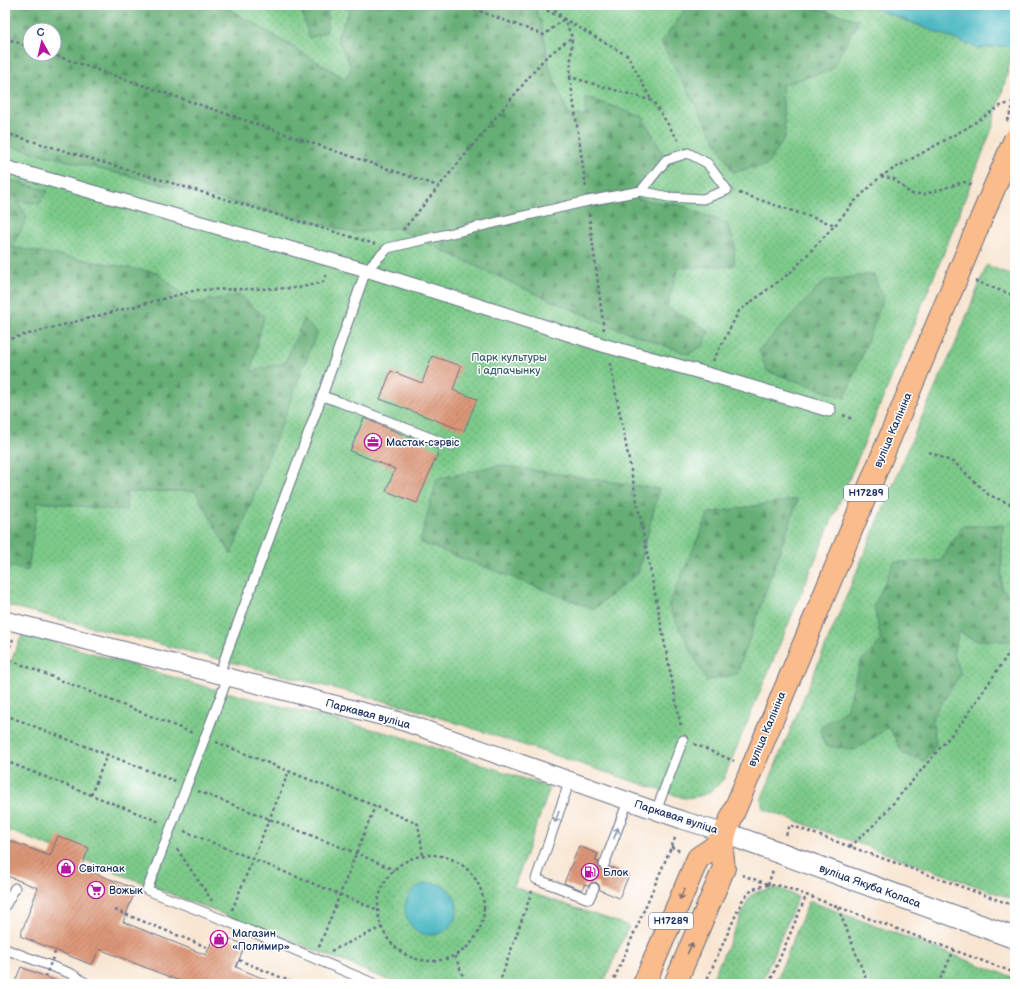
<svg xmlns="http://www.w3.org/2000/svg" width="1020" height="989" font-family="'Balsamiq Sans',sans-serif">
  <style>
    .grass { fill: url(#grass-dots); stroke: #4c7c74; fill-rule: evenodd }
    .forest { fill: url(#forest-firs); stroke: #406e6a; fill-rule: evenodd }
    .water { fill: #48b7c1; stroke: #327390 }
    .building { fill: url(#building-hatch) }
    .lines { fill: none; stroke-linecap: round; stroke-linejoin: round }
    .service-casing { stroke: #686f87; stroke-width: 11 }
    .pedestrian-casing { stroke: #686f87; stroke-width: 15 }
    .minor-casing { stroke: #686f87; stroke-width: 19 }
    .tertiary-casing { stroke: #686f87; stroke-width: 23 }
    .primary-casing { stroke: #686f87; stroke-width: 24 }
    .path { stroke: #686f87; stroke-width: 2.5; stroke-dasharray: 3 3; stroke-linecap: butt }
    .service { stroke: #fff; stroke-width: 9 }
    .pedestrian { stroke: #fff; stroke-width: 13 }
    .minor { stroke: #fff; stroke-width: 17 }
    .tertiary { stroke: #fff; stroke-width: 21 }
    .primary { stroke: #f9bc8a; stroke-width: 22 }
    .primary-bridge-casing { stroke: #686f87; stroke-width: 24; stroke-linecap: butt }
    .path-bridge { stroke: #686f87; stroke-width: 2.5; stroke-dasharray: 3 3; stroke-linecap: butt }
    .primary-bridge { stroke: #f9bc8a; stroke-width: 22 }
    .oneway { stroke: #8d97ae }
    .oneway2 { stroke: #7f6e72 }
    .labels { text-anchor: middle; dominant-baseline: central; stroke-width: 3; stroke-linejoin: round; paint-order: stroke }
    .shield { fill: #fff; stroke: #5f6d8e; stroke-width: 1 }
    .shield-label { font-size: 10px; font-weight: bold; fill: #1b2f5e }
    .park-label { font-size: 11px; fill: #385e6b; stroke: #fff }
    .street-label { font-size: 11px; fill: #1b2f5e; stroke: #fff }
    .poi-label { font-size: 11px; fill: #1b2f5e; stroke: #fff; text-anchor: start }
  </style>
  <defs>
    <pattern id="grass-dots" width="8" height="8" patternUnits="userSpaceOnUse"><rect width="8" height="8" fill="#7cca89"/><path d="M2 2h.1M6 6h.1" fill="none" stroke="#65a473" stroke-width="1.8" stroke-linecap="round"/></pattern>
    <pattern id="forest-firs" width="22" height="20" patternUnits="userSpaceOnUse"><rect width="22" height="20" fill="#65ae75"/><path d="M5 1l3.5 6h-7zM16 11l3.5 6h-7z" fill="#528e63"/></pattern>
    <pattern id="building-hatch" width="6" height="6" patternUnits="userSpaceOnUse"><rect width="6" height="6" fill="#dd9677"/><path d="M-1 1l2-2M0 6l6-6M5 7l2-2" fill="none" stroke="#b27b65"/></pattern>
  </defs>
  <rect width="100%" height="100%" fill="#fff"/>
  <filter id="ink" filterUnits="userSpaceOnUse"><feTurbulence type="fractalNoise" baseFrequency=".025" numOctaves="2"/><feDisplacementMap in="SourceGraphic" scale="8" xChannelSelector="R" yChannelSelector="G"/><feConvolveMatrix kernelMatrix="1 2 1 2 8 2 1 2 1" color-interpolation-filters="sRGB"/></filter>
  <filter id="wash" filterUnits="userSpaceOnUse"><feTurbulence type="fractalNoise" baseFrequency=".012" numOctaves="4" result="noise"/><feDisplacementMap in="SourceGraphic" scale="16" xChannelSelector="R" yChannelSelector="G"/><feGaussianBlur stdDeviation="0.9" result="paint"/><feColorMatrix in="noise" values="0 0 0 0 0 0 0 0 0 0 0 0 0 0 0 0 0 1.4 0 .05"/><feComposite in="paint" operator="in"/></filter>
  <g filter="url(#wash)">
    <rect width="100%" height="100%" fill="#f8e6d2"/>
    <!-- grass -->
    <g class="grass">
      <path d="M5,5h861l112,43 37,-3 -22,81 -48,124 -222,530c-15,15 -18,16 -39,18l-276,-91 -403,-102zM30,30h24v24h-24z"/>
      <polygon points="987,265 1015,277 1015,900 763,809 761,800 916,430 955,345"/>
      <polygon points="23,633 210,688 403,737 550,788 514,887 629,926 603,984 397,984 342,961 5,829 5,675"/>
      <polygon points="769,889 781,889 798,897 761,984 710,984 750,896 757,892"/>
      <polygon points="809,901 1015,978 1015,984 775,984"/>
    </g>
    <!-- forest -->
    <g class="forest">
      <path d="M5,5h218l123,74 5,-11 -14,-31 15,-32h181l8,16 9,47 19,48 16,-1 1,-18 57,20 20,37 -24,27 -2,18 44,6 46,19 8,20 -1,22 -56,2 -11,39 42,24 -6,15 -15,8 -75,-27 -102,-44 -115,-55 -41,5 -350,-88zM30,30h24v24h-24z"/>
      <polygon points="300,5 328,5 327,32 309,38"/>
      <polygon points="688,5 804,5 859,20 831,70 782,85 785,137 767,165 733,172 661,43"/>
      <polygon points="5,178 48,191 39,204 18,201 27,218 12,247 158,273 192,303 240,295 264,316 251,371 285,363 304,319 317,332 231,555 195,491 127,492 126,511 38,502 28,571 5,565"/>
      <polygon points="873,274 884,298 845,398 767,371 759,350 824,281"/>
      <polygon points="499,465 659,489 638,573 594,609 420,542 437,479"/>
      <polygon points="798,499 737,674 707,681 668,606 709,513"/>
      <polygon points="1003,525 1001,589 1015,598 1015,641 974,640 959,632 953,654 961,674 932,717 936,744 925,761 903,754 889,727 855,750 825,746 820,728 846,710 861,661 881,641 874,606 894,562 941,561 962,526"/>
    </g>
    <!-- water -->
    <g class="water">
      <polygon points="866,5 1015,5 1015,45 978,48"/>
      <circle cx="431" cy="909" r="26"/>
    </g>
    <g id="blocks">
      <!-- building -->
      <g class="building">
        <polygon points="432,356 461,366 453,390 477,399 464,431 380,399 391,371 422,383"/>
        <polygon points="364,418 439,450 417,503 386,491 395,469 350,451"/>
        <polygon points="58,836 89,848 81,868 136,889 123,922 206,955 215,933 245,945 236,967 276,984 187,984 99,949 92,965 20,936 38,888 5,875 5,839 50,856"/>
        <polygon points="579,846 598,854 595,861 599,862 598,866 602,870 605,871 610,867 629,875 619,898 600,890 599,885 596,882 591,883 589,886 585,884 582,890 564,883"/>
        <polygon points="21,967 61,983 60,984 14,984"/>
      </g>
    </g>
  </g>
  <g filter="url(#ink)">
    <use href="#blocks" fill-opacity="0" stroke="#686f87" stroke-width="1"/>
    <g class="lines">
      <defs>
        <g id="service">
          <polyline points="322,396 337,401 451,446"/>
          <polyline points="219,674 322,396 366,270 388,248 588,201 641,191 668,197 703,199 727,190 707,163 688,153 666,160 641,191"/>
          <polyline points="228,677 147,890 224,920 375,984"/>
          <polyline points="570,780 536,879 589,899 594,888"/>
          <polyline points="656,811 683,740"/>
          <polyline points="604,865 628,801"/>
          <polyline points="5,906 15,888"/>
          <polyline points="5,949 72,974 87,984"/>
        </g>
        <polyline id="pedestrian" points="5,167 366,270 606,346 707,374 829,410"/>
        <polyline id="minor" points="5,620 404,722 682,820 725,833"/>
        <polyline id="tertiary" points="725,833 1015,938"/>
        <g id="primary">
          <polyline points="644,984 698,858 713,848 725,833 981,219"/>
          <polyline points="675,984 724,868 722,852 725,833"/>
        </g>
      </defs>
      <!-- service casing -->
      <use href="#service" class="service-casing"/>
      <!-- pedestrian casing -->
      <use href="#pedestrian" class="pedestrian-casing"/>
      <!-- minor casing -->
      <use href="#minor" class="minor-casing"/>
      <!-- tertiary casing -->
      <use href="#tertiary" class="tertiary-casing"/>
      <!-- primary casing -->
      <use href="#primary" class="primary-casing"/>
      <!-- path -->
      <g class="path">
        <polyline points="463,5 544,35 564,19"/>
        <polyline points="536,5 564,19 628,56 652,101"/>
        <polyline points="550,5 564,19 572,37 570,77 653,101 680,143"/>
        <polyline points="5,38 30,47"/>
        <polyline points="51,54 438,186"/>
        <polyline points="570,77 586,188"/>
        <polyline points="5,133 375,244"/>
        <polyline points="881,176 894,179 911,194 926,194 964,182 974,186"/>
        <polyline points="739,193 835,225"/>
        <polyline points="589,214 604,331"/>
        <polyline points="403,230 544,59 572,37"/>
        <polyline points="975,281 1015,296"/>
        <polyline points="5,340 197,290 298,288 323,282 327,274"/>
        <polyline points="713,361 739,311 791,272 835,225 854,202 881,176 965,129 1002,105 1015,102"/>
        <polyline points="610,363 681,727"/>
        <polyline points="843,415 854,420"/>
        <polyline points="929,452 955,463 989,495 1015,506"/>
        <polyline points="5,658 193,733"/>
        <polyline points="5,658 13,639"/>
        <polyline points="5,715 175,781"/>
        <polyline points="216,742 375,806 418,824 423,855"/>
        <polyline points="694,744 734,761"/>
        <polyline points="5,761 160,822"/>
        <polyline points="198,791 356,853 394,870"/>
        <polyline points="91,795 107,755"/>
        <polyline points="184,831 378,910"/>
        <polyline points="786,835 790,825 1015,906"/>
        <polyline points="671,847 680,851"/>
        <polyline points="850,847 879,820 963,721 1015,644"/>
        <polyline points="177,849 212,901"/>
        <circle cx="431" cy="908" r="53"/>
        <polyline points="742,875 768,884"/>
        <polyline points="768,885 773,870"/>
        <polyline points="838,908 868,984"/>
        <polyline points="115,910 209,948"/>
        <polyline points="232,910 289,771"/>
        <polyline points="319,947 375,806"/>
        <polyline points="331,951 382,927"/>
        <polyline points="455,956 466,984"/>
        <polyline points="239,960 297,984"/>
        <polyline points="499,984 532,891"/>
        <polyline points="612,984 676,836"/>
        <path d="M705,984l37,-83c11,-16 22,-17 40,-15l233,87"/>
        <polyline points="769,984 806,896"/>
        <polyline points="938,984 954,950"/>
      </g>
      <!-- service -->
      <use href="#service" class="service"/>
      <!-- pedestrian -->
      <use href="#pedestrian" class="pedestrian"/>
      <!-- minor -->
      <use href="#minor" class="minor"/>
      <!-- tertiary -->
      <use href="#tertiary" class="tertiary"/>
      <!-- primary -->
      <use href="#primary" class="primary"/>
      <defs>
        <polyline id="primary-bridge" points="981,219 1015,139"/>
      </defs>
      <!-- primary-bridge casing -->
      <use href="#primary-bridge" class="primary-bridge-casing"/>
      <!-- path-bridge -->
      <g class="path-bridge">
        <polyline points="1007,121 1015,102"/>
        <polyline points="45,977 56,950"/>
      </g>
      <!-- primary-bridge -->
      <use href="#primary-bridge" class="primary-bridge"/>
    </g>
    <!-- one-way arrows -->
    <defs><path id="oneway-shaft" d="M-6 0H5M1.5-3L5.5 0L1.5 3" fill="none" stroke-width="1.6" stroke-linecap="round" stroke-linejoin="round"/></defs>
    <g class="oneway">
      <use href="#oneway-shaft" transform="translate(557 817) rotate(109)"/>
      <use href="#oneway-shaft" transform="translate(616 833) rotate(-69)"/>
    </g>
    <g class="oneway2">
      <use href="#oneway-shaft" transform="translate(682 894) rotate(113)"/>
      <use href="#oneway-shaft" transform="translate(690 948) rotate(-67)"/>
    </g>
  </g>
  <!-- icons -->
  <defs>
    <symbol id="office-ring" viewBox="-11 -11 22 22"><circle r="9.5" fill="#fff" stroke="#b5179e" stroke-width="1.5"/><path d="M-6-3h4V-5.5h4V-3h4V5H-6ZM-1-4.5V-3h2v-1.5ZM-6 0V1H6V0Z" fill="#b5179e"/></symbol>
    <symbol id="shop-ring" viewBox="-11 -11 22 22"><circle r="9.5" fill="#fff" stroke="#b5179e" stroke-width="1.5"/><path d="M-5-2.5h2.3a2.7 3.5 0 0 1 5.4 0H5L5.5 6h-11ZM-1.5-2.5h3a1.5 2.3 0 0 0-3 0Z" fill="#b5179e"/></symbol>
    <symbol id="fuel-ring" viewBox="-11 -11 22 22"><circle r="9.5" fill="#fff" stroke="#b5179e" stroke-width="1.5"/><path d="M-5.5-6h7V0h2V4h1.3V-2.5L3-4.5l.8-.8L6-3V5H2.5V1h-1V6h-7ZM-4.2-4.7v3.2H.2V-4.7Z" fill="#b5179e"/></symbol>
    <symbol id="supermarket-ring" viewBox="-11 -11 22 22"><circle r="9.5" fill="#fff" stroke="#b5179e" stroke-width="1.5"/><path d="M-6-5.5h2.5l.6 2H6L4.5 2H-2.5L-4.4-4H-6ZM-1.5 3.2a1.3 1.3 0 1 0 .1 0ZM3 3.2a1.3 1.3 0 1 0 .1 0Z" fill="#b5179e"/></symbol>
  </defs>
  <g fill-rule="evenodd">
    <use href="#office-ring" x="363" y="432" width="20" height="20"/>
    <use href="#shop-ring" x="56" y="858" width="20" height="20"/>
    <use href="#fuel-ring" x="580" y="862" width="20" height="20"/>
    <use href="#supermarket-ring" x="86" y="880" width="20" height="20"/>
    <use href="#shop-ring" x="209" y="929" width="20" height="20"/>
  </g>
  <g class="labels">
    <!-- shield labels -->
    <g class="shield">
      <rect x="844" y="485" width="44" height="16" rx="3"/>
      <rect x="649" y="913" width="44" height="16" rx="3"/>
    </g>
    <g class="shield-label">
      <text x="866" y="493">Н17289</text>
      <text x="671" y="921">Н17289</text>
    </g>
    <!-- park labels -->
    <g class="park-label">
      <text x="509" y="357">Парк культуры<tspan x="509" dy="13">і адпачынку</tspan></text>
    </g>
    <!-- street labels -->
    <g class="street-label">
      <text transform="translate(893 430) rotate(-67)">вуліца Калініна</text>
      <text transform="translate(368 714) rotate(15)">Паркавая вуліца</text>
      <text transform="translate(767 729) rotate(-67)">вуліца Калініна</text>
      <text transform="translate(676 817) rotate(18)">Паркавая вуліца</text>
      <text transform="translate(870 886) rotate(20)">вуліца Якуба Коласа</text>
    </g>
    <!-- poi labels -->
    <g class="poi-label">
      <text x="386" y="442">Мастак-сэрвіс</text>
      <text x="79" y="868">Світанак</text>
      <text x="603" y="872">Блок</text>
      <text x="109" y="890">Вожык</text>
      <text x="232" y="933">Магазин<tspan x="232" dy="13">«Полимир»</tspan></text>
    </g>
  </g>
  <!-- margin -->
  <rect width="1020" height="989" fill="none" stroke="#fff" stroke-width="20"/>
  <!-- north arrow -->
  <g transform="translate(42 42) rotate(352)"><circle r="19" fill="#ffffff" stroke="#a4acbf"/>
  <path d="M0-3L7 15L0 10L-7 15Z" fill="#b5179e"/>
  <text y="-6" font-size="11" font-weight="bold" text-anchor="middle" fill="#1b2f5e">С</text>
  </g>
</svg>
